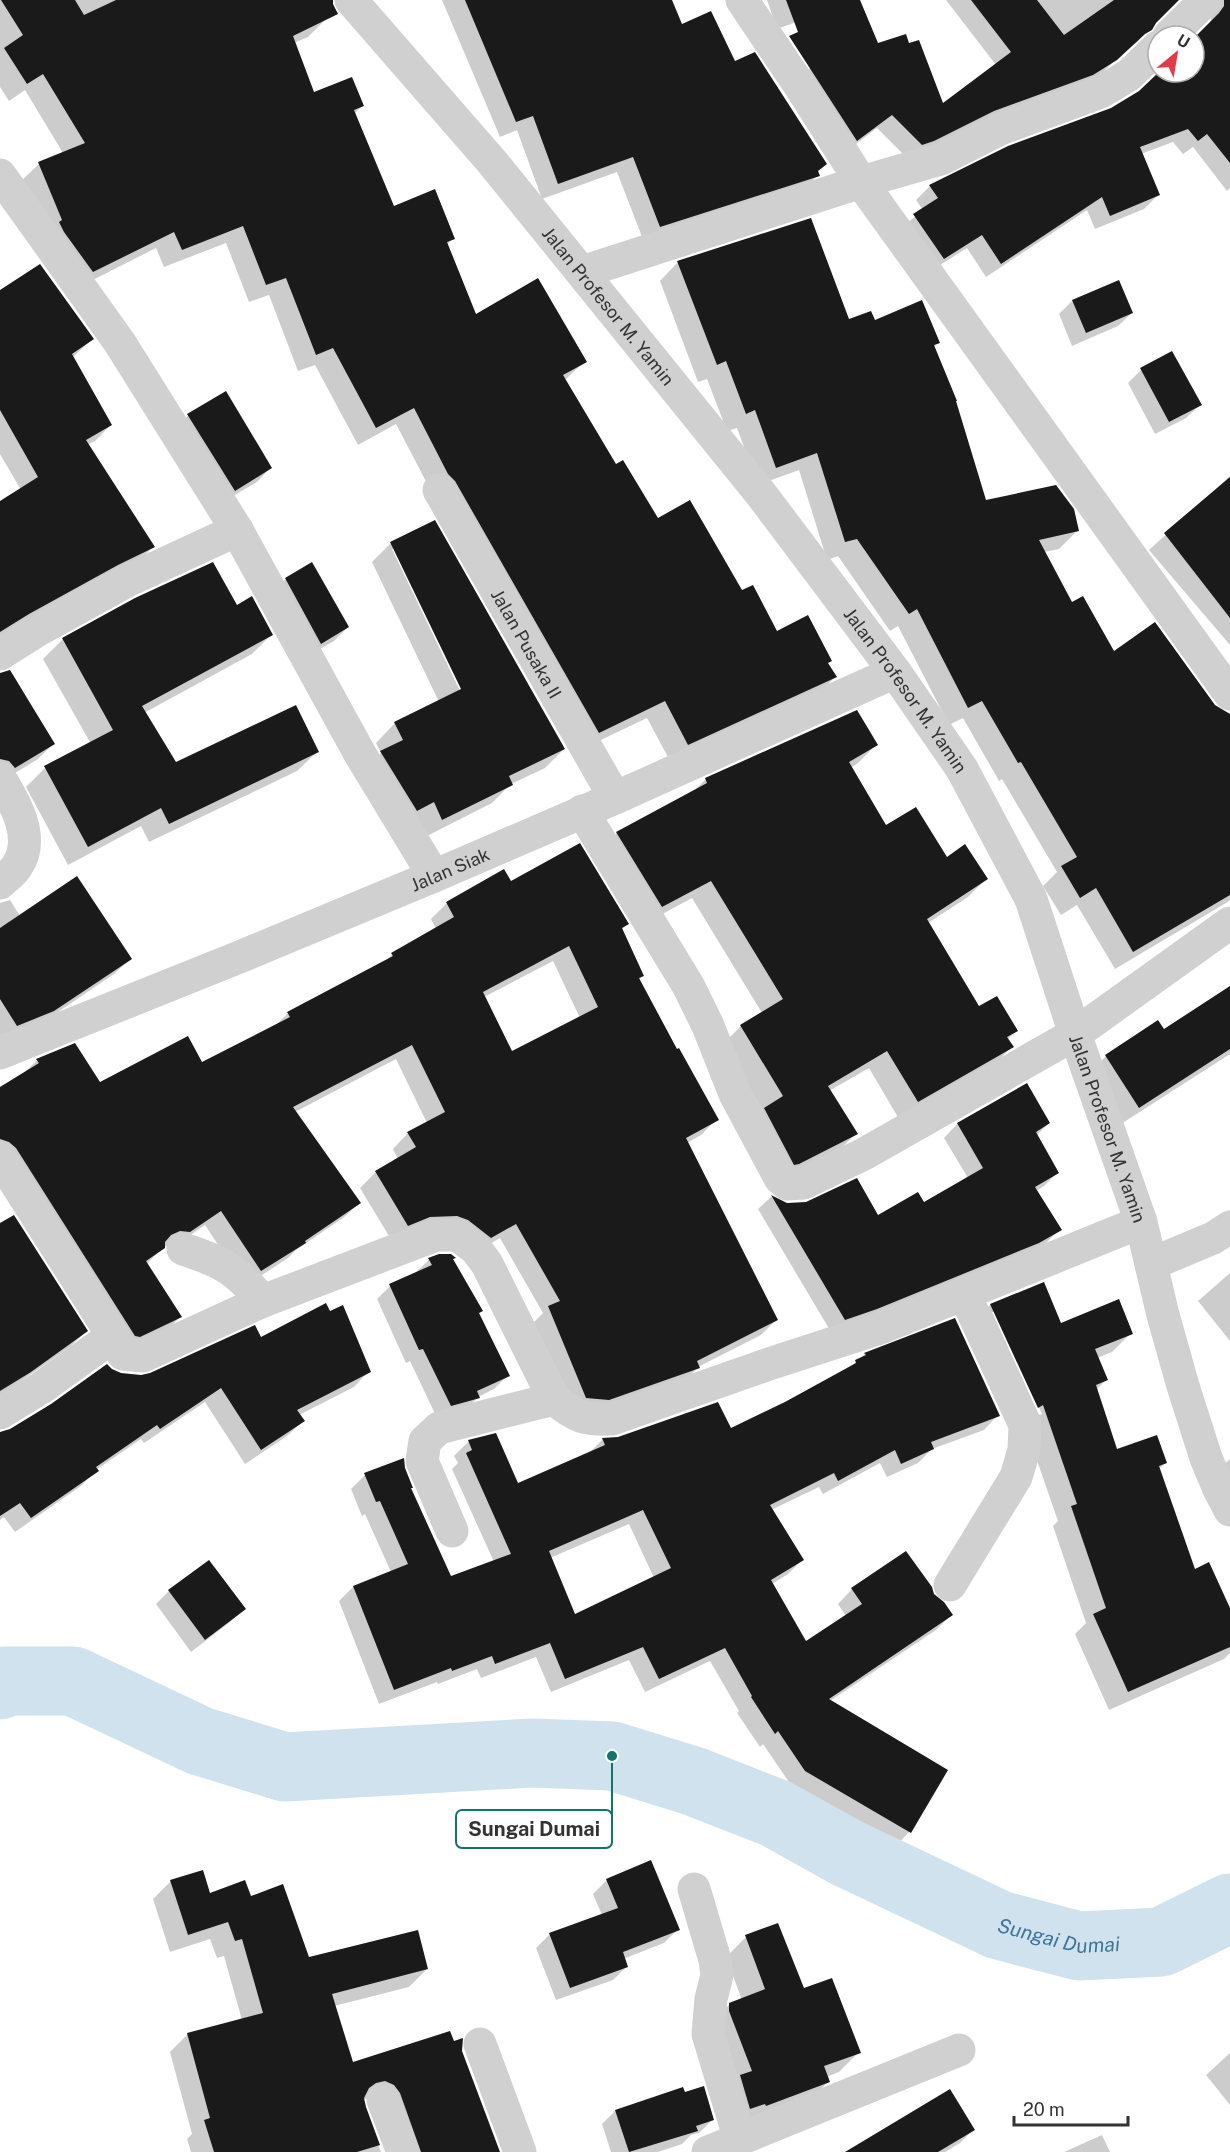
<svg xmlns="http://www.w3.org/2000/svg" width="1230" height="2152" font-family="'Public Sans',sans-serif">
  <style>
    .shadow { fill: #0003; fill-rule: evenodd }
    .lines { fill: none; stroke-linecap: round; stroke-linejoin: round }
    .river { stroke: #cfe2ee; stroke-width: 69 }
    .building { fill: #1a1a1a; fill-rule: evenodd }
    .minor { stroke: #d0d0d0; stroke-width: 33 }
    .labels { text-anchor: middle; dominant-baseline: central; stroke-width: 6; stroke-linejoin: round; paint-order: stroke }
    .street-label { font-size: 18px; fill: #333; stroke: #fff }
    .water-label { font-size: 20px; font-style: italic; fill: #3f7597; stroke: #fff }
    .leader { fill: none; stroke: #0f766e; stroke-width: 2 }
    .callout-dot { fill: #0f766e; stroke: #fff; stroke-width: 2 }
    .callout { fill: #fff; stroke: #0f766e; stroke-width: 2 }
    .callout-label { font-size: 20px; text-anchor: middle; font-weight: bold; fill: #333 }
  </style>
  <rect width="100%" height="100%" fill="#fff"/>
  <!-- shadow -->
  <g class="shadow">
    <polygon points="0,0 316,0 326,19 308,37 294,43 313,94 362,106 354,114 393,208 453,238 447,245 475,316 585,361 565,380 615,466 658,520 741,592 777,633 827,664 835,677 818,695 670,761 647,718 582,749 431,491 396,424 358,445 315,365 298,371 269,295 249,302 226,243 164,267 156,248 75,289 21,181 39,164 63,153 25,90 9,101 0,87"/>
    <polygon points="442,0 671,0 681,26 742,91 825,164 817,172 818,175 802,191 644,242 617,172 542,199 517,130 500,137"/>
    <polygon points="767,0 856,0 777,29"/>
    <polygon points="946,0 1178,0 1135,44 1129,47 1101,74 907,158 877,128 843,154 796,82 810,68 942,106 996,65"/>
    <polygon points="1203,0 1230,0 1230,188 1227,191 1193,147 1183,154 1173,142 1141,154 1158,195 1144,209 1095,229 1087,210 986,277 967,248 929,272 900,229 923,210 916,200 930,186 1108,111 1140,92 1160,72 1194,72 1194,40 1206,29 1211,20 1210,10"/>
    <polygon points="678,262 848,321 874,322 939,342 934,347 985,502 1077,531 1059,549 1044,552 1071,604 1113,653 1214,706 1230,717 1230,900 1226,903 1115,969 1077,905 1061,915 1043,886 1057,872 1002,779 999,781 963,718 949,725 898,626 890,631 838,556 827,560 799,470 758,485 737,428 727,431 707,379 698,382 660,281"/>
    <polygon points="0,292 92,339 72,358 111,425 95,441 87,445 153,547 137,563 0,636 0,503 21,490 0,454"/>
    <polygon points="1072,301 1132,313 1118,326 1072,346 1059,314"/>
    <polygon points="1141,370 1200,405 1186,418 1155,434 1128,383"/>
    <polygon points="225,393 270,468 257,482 221,503 174,429 188,416"/>
    <polygon points="1230,476 1230,645 1149,550"/>
    <path d="M391,543l173,206 -19,19 -34,16 -19,19 -69,35 -61,-66 19,-19 -5,-10 19,-20 44,-21 -67,-140zM392,549h3l71,147 -3,1z"/>
    <polygon points="286,579 348,627 334,641 307,656 272,592"/>
    <polygon points="136,599 236,607 271,635 252,654 144,713 176,764 317,752 297,771 149,842 141,826 68,865 26,787 45,768 91,744 43,659 63,639"/>
    <polygon points="0,674 54,743 38,759 0,782"/>
    <polygon points="876,745 858,763 851,768 886,827 986,879 968,897 928,923 978,1008 1016,1031 1007,1040 1012,1047 993,1065 899,1119 869,1068 829,1091 856,1134 837,1152 780,1182 746,1127 763,1111 723,1044 741,1026 762,1013 692,898 644,924 599,851 617,833 692,793 706,779"/>
    <path d="M510,883l117,41 -6,6 22,45 -4,5 37,71 41,68 -16,16 -14,8 89,177 -15,15 -63,32 -15,17 -113,29 -37,-90 10,-10 -43,-75 -26,15 -82,-12 -32,-53 16,-16 22,-13 -5,-10 15,-16 19,-10 -31,-64 -101,53 64,91 -16,15 -47,32 -8,8 -43,28 -40,-61 -32,22 -9,-1 -18,19 34,52 -15,16 -42,19 -123,-188v-75l22,-14 15,-15 62,24 102,-20 73,-37 14,-14 96,-50 8,-8 44,-26 -5,-10 16,-16zM553,961l27,57 -69,35 -27,-56z"/>
    <polygon points="10,900 20,916 130,959 114,974 36,1027 0,1041 0,903"/>
    <polygon points="1230,988 1230,1054 1121,1124 1089,1074 1106,1056 1164,1031"/>
    <polygon points="1026,1085 1049,1123 1036,1136 1057,1173 1044,1186 1036,1191 1060,1229 1046,1243 831,1332 758,1209 771,1197 787,1204 877,1217 923,1204 968,1178 944,1138 957,1124"/>
    <polygon points="0,1225 86,1331 71,1346 0,1396"/>
    <polygon points="440,1255 452,1260 481,1311 478,1314 508,1375 494,1389 478,1397 465,1411 437,1418 410,1361 406,1363 377,1299 390,1286 415,1273 429,1260"/>
    <polygon points="1230,1273 1230,1341 1198,1301"/>
    <path d="M1043,1284l18,41 70,8 -19,19 -15,6 9,22 -10,10 20,60 49,13 -6,6 35,102 36,41v41l-6,6 -115,51 -34,-76 11,-11 -33,-97 5,-5 -34,-98 -52,-99 18,-19zM992,1312h3l47,102 -3,1z"/>
    <polygon points="260,1339 369,1371 354,1387 299,1415 303,1421 287,1436 245,1464 205,1402 144,1443 141,1439 96,1470 81,1486 15,1532 4,1517 0,1520 0,1433 10,1430 111,1371 120,1374 141,1376"/>
    <path d="M865,1354l133,61 -14,15 -52,19 -14,14 -31,14 -7,-14 -57,31 -4,-7 -48,23 31,50 -14,14 -16,10 34,59 40,-27 -8,-12 14,-15 81,6 18,20 -15,15 -106,71 116,70 -37,61 -14,15 -104,-62 -28,-41 -3,3 -23,-34 2,-2 -29,-50 -65,31 -16,-32 -78,32 -15,-35 -55,21 -4,-9 -39,15 -1,-2 -58,22 -40,-103 14,-14 38,-15 -26,-58 -3,2 -11,-27 14,-14 45,14 40,89 44,-16 -42,-93 6,-6 -4,-7 14,-14 27,-7 23,50 70,-31 15,-15 128,-9 116,-60zM629,1524l25,54 -79,38 -25,-58z"/>
    <polygon points="1230,1459 1230,1492 1215,1473"/>
    <polygon points="169,1591 244,1609 230,1622 191,1652 156,1604"/>
    <polygon points="607,1880 678,1929 664,1943 623,1959 626,1967 613,1980 556,2000 536,1948 550,1934 602,1915 593,1894"/>
    <polygon points="171,1881 209,1895 250,1898 308,1958 427,1969 409,1987 334,2006 352,2063 453,2043 461,2051 499,2152 399,2152 368,2099 363,2099 364,2107 381,2152 191,2152 187,2139 192,2134 170,2052 188,2034 242,2020 224,1956 217,1958 210,1939 170,1952 153,1899"/>
    <polygon points="746,1937 803,1990 859,2052 839,2072 826,2077 828,2082 808,2102 746,2125 710,2024 730,2004 742,2000 726,1957"/>
    <polygon points="1230,2053 1230,2105 1206,2075"/>
    <polygon points="684,2094 713,2119 699,2133 691,2135 682,2144 658,2152 611,2152 602,2124 615,2111"/>
    <polygon points="973,2130 960,2143 945,2152 848,2152"/>
    <polygon points="1102,2135 1110,2152 1064,2152"/>
  </g>
  <g class="lines">
    <!-- river -->
    <path class="river" id="s1" d="M0,1685l4,-4h69l127,60 85,26 247,-14 80,3 81,25 82,32 72,40 152,72 80,21 82,-4 69,-34"/>
  </g>
  <!-- building -->
  <g class="building">
    <polygon points="1,0 75,0 84,15 116,0 333,0 333,4 338,14 293,36 314,92 352,77 364,106 354,110 394,206 435,189 455,239 447,242 476,314 538,278 587,362 563,375 616,464 623,460 658,518 690,500 742,590 753,585 777,631 808,615 832,661 828,663 837,677 688,745 665,701 599,733 455,481 448,474 414,408 376,428 333,348 316,355 286,278 266,285 243,226 182,250 174,232 93,272 64,232 59,222 62,220 38,162 85,143 43,74 27,84 4,48 23,35"/>
    <polygon points="465,0 672,0 682,24 711,11 735,61 755,52 827,164 818,171 820,176 660,227 633,157 558,184 533,116 516,122"/>
    <polygon points="786,0 860,0 878,43 906,34 909,43 919,40 943,103 1011,52 971,0 1037,0 1064,35 1114,0 1179,0 1156,23 1152,30 1145,34 1117,60 1093,75 994,111 934,141 922,145 892,115 857,141 789,36 798,32"/>
    <polygon points="1224,0 1230,0 1230,163 1207,134 1198,141 1188,129 1140,147 1160,195 1110,216 1102,197 1001,264 982,235 944,259 913,214 938,198 929,185 1008,146 1111,108 1139,91 1159,72 1194,72 1194,38 1219,13 1224,6"/>
    <polygon points="811,218 849,319 871,311 875,320 922,300 940,343 934,345 957,401 956,401 986,500 1056,485 1074,509 1079,531 1039,540 1072,602 1083,596 1114,651 1155,622 1215,705 1230,714 1230,895 1133,952 1096,888 1080,898 1061,866 1077,857 1021,762 1018,763 982,701 968,708 917,609 909,614 857,539 845,542 817,453 776,468 755,410 746,414 726,361 717,365 677,261"/>
    <polygon points="40,264 94,339 72,354 112,425 86,440 155,547 118,565 29,614 0,632 0,501 38,477 0,410 0,290"/>
    <polygon points="1119,280 1133,313 1086,333 1072,300"/>
    <polygon points="1172,351 1202,405 1169,422 1140,368"/>
    <polygon points="226,391 272,468 235,491 187,414"/>
    <polygon points="1230,477 1230,618 1164,533"/>
    <polygon points="435,520 565,749 509,776 513,785 442,820 434,802 417,811 380,751 403,740 394,722 461,689 390,542"/>
    <polygon points="213,562 237,605 252,596 273,635 142,706 176,762 296,705 319,752 169,824 161,808 88,847 44,766 113,730 62,638 135,598"/>
    <polygon points="312,562 349,627 321,644 285,578"/>
    <polygon points="10,670 55,744 15,768 9,761 0,759 0,673"/>
    <polygon points="857,710 878,745 849,762 886,825 916,807 947,857 965,844 988,879 927,919 979,1006 997,996 1018,1031 1007,1037 1014,1047 918,1102 887,1051 828,1086 858,1134 799,1164 794,1165 764,1108 783,1096 740,1025 783,999 711,881 662,907 616,832 707,783 705,778"/>
    <path d="M580,843l49,81 -7,4 22,48 -5,2 38,71 2,-1 40,72 -33,18 92,182 -81,41 3,7 -91,32 -23,-2 -38,-92 12,-5 -44,-77 -25,14 -23,-18 -11,-4 -27,1 -22,9 -33,-55 41,-24 -9,-15 38,-20 -33,-67 -119,62 68,96 -56,38 1,2 -45,28 -40,-60 -31,21 -10,-1 -9,4 -6,7v6l-19,13 36,56 -42,20 -5,-1 -119,-188 -7,-6 -9,-3v-52l39,-24 -3,-4 39,-16 25,39 88,-46 14,26 88,-45 -3,-5 106,-56 -2,-3 63,-36 -8,-15 58,-33 7,12zM569,946l29,61 -86,44 -29,-59z"/>
    <polygon points="77,876 132,959 54,1011 17,1026 0,999 0,928"/>
    <polygon points="1230,986 1230,1049 1139,1108 1105,1055 1158,1020 1164,1029"/>
    <polygon points="1027,1083 1050,1123 1036,1132 1059,1173 1035,1187 1062,1230 1039,1243 877,1309 845,1320 771,1195 787,1203 806,1202 857,1178 878,1215 918,1192 924,1202 983,1168 957,1123"/>
    <polygon points="14,1215 88,1331 31,1372 0,1391 0,1223"/>
    <polygon points="439,1254 451,1254 456,1258 453,1259 483,1311 479,1313 510,1376 477,1391 480,1398 451,1406 423,1349 419,1350 389,1284 432,1265 428,1258"/>
    <polygon points="1044,1282 1061,1323 1119,1299 1133,1334 1095,1349 1108,1380 1096,1385 1117,1449 1157,1435 1167,1463 1159,1466 1195,1569 1209,1562 1230,1608 1230,1647 1128,1692 1093,1614 1106,1608 1071,1506 1077,1504 1043,1405 1038,1408 990,1304"/>
    <polygon points="326,1303 330,1311 343,1305 371,1372 297,1410 305,1421 261,1450 221,1388 160,1429 157,1425 96,1467 99,1471 31,1518 20,1503 0,1516 0,1432 10,1429 51,1404 107,1364 112,1369 121,1373 141,1375 150,1373 255,1325 261,1337"/>
    <path d="M955,1318l45,98 -69,26 3,7 -33,15 -6,-14 -57,31 -4,-8 -64,32 34,55 -33,20 35,61 56,-37 -11,-16 55,-37 26,36 2,7 10,8 9,13 -124,84 119,71 -37,63 -106,-62 -27,-40 -3,3 -24,-37 1,-1 -27,-48 -66,31 -16,-32 -78,32 -15,-36 -55,21 -3,-8 -40,15 -1,-3 -57,22 -41,-104 55,-22 -28,-63 -4,1 -12,-29 40,-15 1,10 8,20h-2l40,88 60,-22 -45,-101 6,-3 -4,-10 28,-7 22,50 87,-38 -3,-7 16,-1 100,-35 13,26 54,-26 71,-39 -1,-3 11,-5 -2,-2zM643,1510l28,58 -96,46 -26,-63z"/>
    <polygon points="209,1560 246,1609 205,1640 168,1590"/>
    <polygon points="651,1860 680,1930 623,1952 628,1967 570,1988 549,1933 618,1908 606,1879"/>
    <polygon points="203,1870 210,1893 245,1880 251,1896 283,1884 309,1957 418,1930 428,1969 332,1994 353,2062 450,2031 454,2041 463,2038 462,2051 500,2152 421,2152 400,2093 394,2085 385,2081 376,2083 369,2088 364,2098 366,2107 380,2145 357,2152 214,2152 204,2120 210,2118 187,2033 263,2013 242,1939 235,1941 228,1922 188,1935 170,1880"/>
    <polygon points="778,1923 804,1988 832,1978 861,2053 824,2066 830,2082 766,2106 765,2104 750,2109 740,2075 752,2071 729,2011 729,2003 765,1989 745,1935"/>
    <polygon points="704,2086 714,2120 696,2126 698,2131 629,2152 615,2110 683,2087 685,2092"/>
    <polygon points="950,2089 975,2130 938,2152 845,2152"/>
  </g>
  <g class="lines">
    <!-- minor -->
    <g class="minor">
      <path id="s2" d="M351,0l142,163 268,331 134,178 67,97 69,130 44,135 66,188 22,93 20,71 23,72 13,31 11,21"/>
      <polyline points="742,0 800,86 861,182 1230,694"/>
      <polyline points="1169,36 1206,0"/>
      <polyline points="0,175 120,343 237,530 360,754 434,876"/>
      <polyline points="582,272 861,182 941,159 1000,129 1101,92 1129,75 1158,47"/>
      <path id="s3" d="M439,490l176,308"/>
      <polyline points="0,654 38,630 127,581 237,530"/>
      <path d="M0,778c15,25 36,60 17,88 -4,7 -12,12 -17,17"/>
      <polyline points="582,811 689,987 708,1026 735,1094 780,1178 787,1184 804,1183 864,1154 1075,1034 1230,923"/>
      <path id="s4" d="M0,1053l242,-97 192,-80 181,-78 280,-126"/>
      <path d="M0,1158l113,178 10,18 20,2 120,-55 173,-66h21l19,14 11,15 67,135c22,18 30,21 58,20l163,-57 108,-35 258,-105"/>
      <path d="M183,1249c40,13 52,20 80,52"/>
      <polyline points="1151,1264 1213,1238 1230,1227"/>
      <polyline points="0,1413 41,1388 113,1336"/>
      <polyline points="452,1531 422,1461 425,1441 439,1428 554,1399"/>
      <polyline points="950,1585 1016,1477 1024,1450 1025,1425 964,1293"/>
      <polyline points="694,1889 715,1960 717,1975 711,1999 708,2034 740,2140"/>
      <polyline points="480,2044 520,2152"/>
      <polyline points="383,2100 403,2152"/>
      <polyline points="708,2152 959,2050"/>
    </g>
  </g>
  <g class="labels">
    <!-- street labels -->
    <g class="street-label">
      <text stroke="none"><textPath href="#s2" startOffset="400">Jalan Profesor M. Yamin</textPath></text>
      <text stroke="none"><textPath href="#s3" startOffset="177">Jalan Pusaka II</textPath></text>
      <text stroke="none"><textPath href="#s2" startOffset="886">Jalan Profesor M. Yamin</textPath></text>
      <text stroke="none"><textPath href="#s4" startOffset="486">Jalan Siak</textPath></text>
      <text stroke="none"><textPath href="#s2" startOffset="1372">Jalan Profesor M. Yamin</textPath></text>
    </g>
    <!-- water labels -->
    <g class="water-label">
      <text stroke="none"><textPath href="#s1" startOffset="1116">Sungai Dumai</textPath></text>
    </g>
  </g>
  <!-- callouts -->
  <path class="leader" d="M612 1756L612 1829"/>
  <circle class="callout-dot" cx="612" cy="1756" r="6"/>
  <rect class="callout" x="456" y="1810" width="156" height="38" rx="6"/>
  <g class="callout-label">
    <text x="534" y="1836">Sungai Dumai</text>
  </g>
  <!-- north arrow -->
  <g transform="translate(1176 54) rotate(30)"><circle r="28" fill="#ffffff" stroke="#adadad" stroke-width="1.5"/>
  <path d="M0-4.5L10 22L0 15L-10 22Z" fill="#e63946"/>
  <text y="-9" font-size="16" font-weight="bold" text-anchor="middle" fill="#333333">U</text>
  </g>
  <!-- scale -->
  <path d="M1014 2116v9h114v-9" fill="none" stroke="#333333" stroke-width="3"/>
  <text x="1023" y="2116" font-size="18" fill="#333333" stroke="#ffffff" stroke-width="4.5" paint-order="stroke">20 m</text>
</svg>
